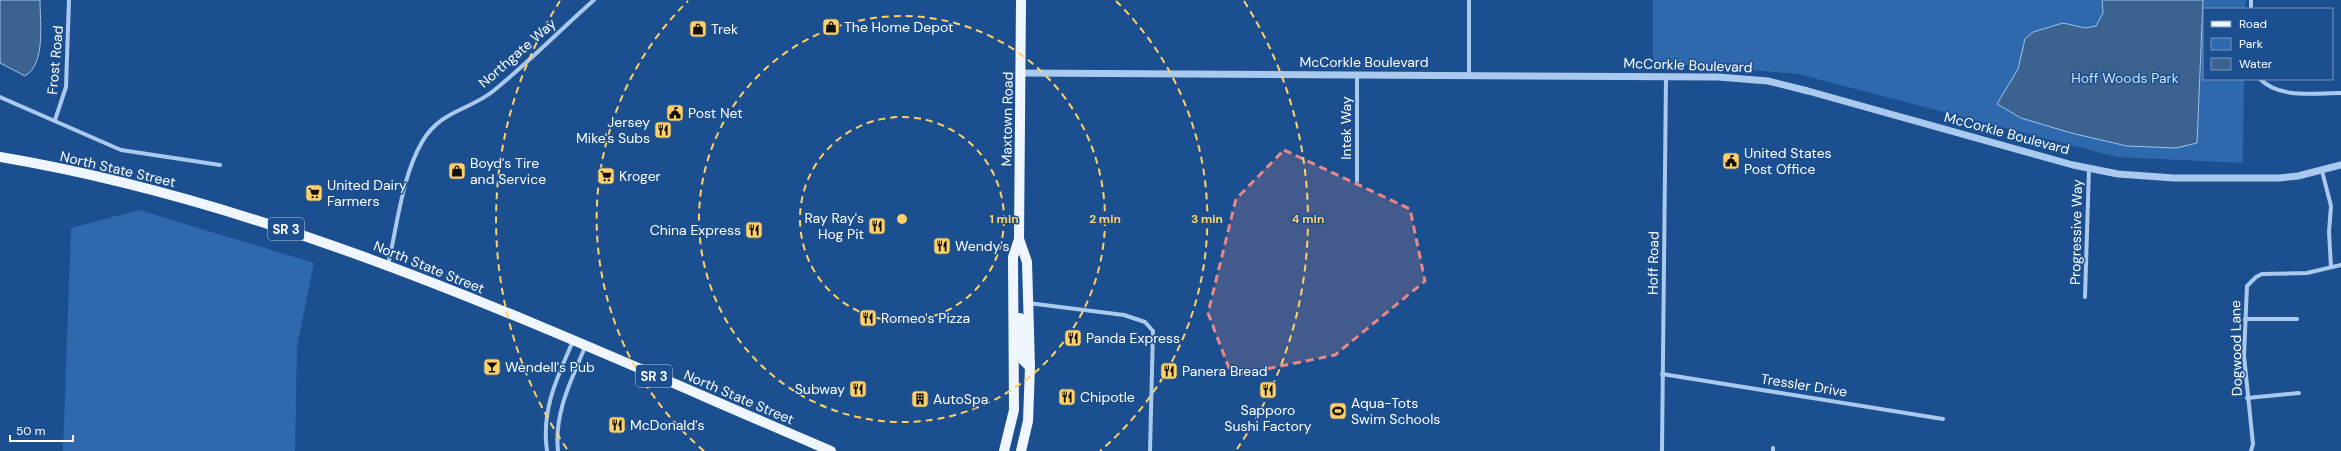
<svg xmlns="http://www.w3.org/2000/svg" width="2341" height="451" font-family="'DM Sans',sans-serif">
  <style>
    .green { fill: #2e69ad }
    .water { fill: #3c6290; stroke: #9cc4f0 }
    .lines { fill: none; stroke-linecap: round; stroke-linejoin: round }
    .minor { stroke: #a9c9ee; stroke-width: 4 }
    .tertiary { stroke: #a9c9ee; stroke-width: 7 }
    .primary { stroke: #f0f6ff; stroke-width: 10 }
    .marked { fill: #e88989; fill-opacity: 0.2; stroke: #e88989; stroke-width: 3; stroke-dasharray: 8 5; stroke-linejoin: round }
    .ring { fill: none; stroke: #ffd166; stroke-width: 2; stroke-dasharray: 7 5 }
    .labels { text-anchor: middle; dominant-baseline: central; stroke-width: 3; stroke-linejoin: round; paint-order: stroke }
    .shield { fill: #1b4f8f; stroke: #bbcadd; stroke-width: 1 }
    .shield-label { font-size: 13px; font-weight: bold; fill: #fff }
    .poi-label { font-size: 14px; fill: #fff; stroke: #1b4f8f; text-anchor: start }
    .street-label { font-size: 14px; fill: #fff; stroke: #1b4f8f }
    .park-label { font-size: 14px; fill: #cfe3fa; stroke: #1b4f8f }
    .centre { fill: #ffd166; stroke: #1b4f8f; stroke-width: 2 }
    .ring-label { font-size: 12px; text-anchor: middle; font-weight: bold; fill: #ffd166; stroke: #1b4f8f; stroke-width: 3; stroke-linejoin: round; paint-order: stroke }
  </style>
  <rect width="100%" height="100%" fill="#1b4f8f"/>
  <!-- green -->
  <g class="green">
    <polygon points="1653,0 2246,0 2245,9 2204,9 2204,79 2244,79 2243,163 2117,157 1798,74 1696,65 1653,65"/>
    <polygon points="139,210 314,263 297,346 295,451 63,451 71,228"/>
  </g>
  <!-- water -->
  <g class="water">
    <path d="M0,0h40c0,22 6,64 -15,76l-25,-13z"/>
    <polygon points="2102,0 2203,0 2197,143 2176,148 2127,146 2071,133 2021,118 1997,104 2018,69 2025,39 2033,32 2063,23 2085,28 2096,26 2103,13"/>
  </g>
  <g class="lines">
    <!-- minor -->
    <g class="minor">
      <polyline points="2251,9 2251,0"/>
      <polyline points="1469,75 1469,0"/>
      <path d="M2260,79c20,20 54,14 81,14"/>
      <polyline points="0,97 121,150 220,165"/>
      <polyline points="55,120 66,87 69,0"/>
      <polyline points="2322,171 2331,206 2329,232 2331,267"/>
      <polyline points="1357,181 1357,75"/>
      <path d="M388,265c9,-38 14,-89 34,-123 18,-31 45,-31 70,-50 36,-29 68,-62 102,-92"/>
      <polyline points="2085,297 2089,168"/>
      <polyline points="1028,303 1124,315 1145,322 1153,331 1150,451"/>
      <polyline points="2245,319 2297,319"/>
      <polyline points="1662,374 1943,419"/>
      <polyline points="2247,398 2299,393"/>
      <polyline points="1773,448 1773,451"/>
      <path d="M547,451c-6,-41 10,-73 26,-110"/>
      <path d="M558,451c-4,-38 13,-70 27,-104"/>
      <polyline points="1662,451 1666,76"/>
      <polyline points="2251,451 2253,444 2244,356 2247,286 2256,277 2262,274 2307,273 2341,265"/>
    </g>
    <!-- tertiary -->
    <polyline class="tertiary" points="1021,73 1718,77 1768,81 1808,91 2073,165 2118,174 2174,178 2279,178 2298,176 2341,165"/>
    <!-- primary -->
    <g class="primary">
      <path d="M0,157c292,49 560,179 831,294"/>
      <polyline points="1019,239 1027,262 1030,367 1028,421 1021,451"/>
      <polyline points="1020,318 1023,360 1030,367"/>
      <polyline points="1004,451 1014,410 1013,257 1019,239 1021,0"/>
    </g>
  </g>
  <!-- marked area -->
  <path class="marked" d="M1284,150l126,59 15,72 -90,74 -103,21 -24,-63 28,-114z"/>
  <!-- distance rings -->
  <g class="ring">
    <circle cx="902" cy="219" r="102"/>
    <circle cx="902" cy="219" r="203"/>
    <path d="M704 451A305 305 0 0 1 688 1M1116 1A305 305 0 0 1 1100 451"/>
    <path d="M567 449A406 406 0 0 1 560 1M1244 1A406 406 0 0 1 1237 449"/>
  </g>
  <!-- icons -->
  <defs>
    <symbol id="shop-square" viewBox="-11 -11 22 22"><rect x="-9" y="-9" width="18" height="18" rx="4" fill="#ffd166" stroke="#1b4f8f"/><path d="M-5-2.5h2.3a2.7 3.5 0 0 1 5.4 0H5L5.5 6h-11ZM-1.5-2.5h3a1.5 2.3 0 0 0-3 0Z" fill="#111"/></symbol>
    <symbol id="civic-square" viewBox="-11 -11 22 22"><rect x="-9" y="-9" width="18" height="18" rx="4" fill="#ffd166" stroke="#1b4f8f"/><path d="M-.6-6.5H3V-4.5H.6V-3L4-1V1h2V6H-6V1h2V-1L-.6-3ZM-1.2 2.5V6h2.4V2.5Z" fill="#111"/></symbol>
    <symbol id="restaurant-square" viewBox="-11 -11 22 22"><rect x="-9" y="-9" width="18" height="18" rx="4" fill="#ffd166" stroke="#1b4f8f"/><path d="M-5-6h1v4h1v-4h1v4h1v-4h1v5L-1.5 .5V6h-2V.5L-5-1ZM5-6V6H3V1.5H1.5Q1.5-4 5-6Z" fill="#111"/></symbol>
    <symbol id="supermarket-square" viewBox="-11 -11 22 22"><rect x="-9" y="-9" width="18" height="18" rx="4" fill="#ffd166" stroke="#1b4f8f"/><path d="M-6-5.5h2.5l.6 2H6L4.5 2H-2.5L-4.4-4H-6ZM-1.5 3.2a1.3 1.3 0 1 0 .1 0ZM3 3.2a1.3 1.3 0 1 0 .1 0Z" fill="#111"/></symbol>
    <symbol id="bar-square" viewBox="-11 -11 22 22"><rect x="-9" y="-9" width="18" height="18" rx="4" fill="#ffd166" stroke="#1b4f8f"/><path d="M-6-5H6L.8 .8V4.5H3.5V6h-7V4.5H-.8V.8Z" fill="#111"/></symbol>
    <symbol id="building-square" viewBox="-11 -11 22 22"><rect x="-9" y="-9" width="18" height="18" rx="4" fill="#ffd166" stroke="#1b4f8f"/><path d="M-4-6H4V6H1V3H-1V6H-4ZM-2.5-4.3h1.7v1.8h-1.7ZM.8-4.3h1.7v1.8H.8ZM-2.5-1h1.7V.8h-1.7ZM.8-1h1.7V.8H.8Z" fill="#111"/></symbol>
    <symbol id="stadium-square" viewBox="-11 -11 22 22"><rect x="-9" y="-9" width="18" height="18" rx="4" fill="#ffd166" stroke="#1b4f8f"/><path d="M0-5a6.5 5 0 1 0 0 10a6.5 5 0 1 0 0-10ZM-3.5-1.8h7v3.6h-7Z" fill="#111"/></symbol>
  </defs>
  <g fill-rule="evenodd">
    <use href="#shop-square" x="821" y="17" width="20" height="20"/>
    <use href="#shop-square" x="688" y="19" width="20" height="20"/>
    <use href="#civic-square" x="665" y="103" width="20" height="20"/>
    <use href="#restaurant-square" x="653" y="120" width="20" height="20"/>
    <use href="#civic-square" x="1721" y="151" width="20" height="20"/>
    <use href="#shop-square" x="447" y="161" width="20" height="20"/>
    <use href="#supermarket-square" x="596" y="166" width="20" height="20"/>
    <use href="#supermarket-square" x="304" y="183" width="20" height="20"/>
    <use href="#restaurant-square" x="867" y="216" width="20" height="20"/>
    <use href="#restaurant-square" x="744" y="220" width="20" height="20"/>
    <use href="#restaurant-square" x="932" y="236" width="20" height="20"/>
    <use href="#restaurant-square" x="858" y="308" width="20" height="20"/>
    <use href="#restaurant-square" x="1063" y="328" width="20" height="20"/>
    <use href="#bar-square" x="482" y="357" width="20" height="20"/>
    <use href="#restaurant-square" x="1159" y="361" width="20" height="20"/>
    <use href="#restaurant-square" x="848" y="379" width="20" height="20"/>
    <use href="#restaurant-square" x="1258" y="380" width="20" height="20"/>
    <use href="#restaurant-square" x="1057" y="387" width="20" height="20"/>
    <use href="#building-square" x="910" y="389" width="20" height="20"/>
    <use href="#stadium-square" x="1328" y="401" width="20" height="20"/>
    <use href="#restaurant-square" x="607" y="415" width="20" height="20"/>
  </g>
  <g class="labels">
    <!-- shield labels -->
    <g class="shield">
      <rect x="268" y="218" width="36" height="22" rx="3"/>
      <rect x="636" y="365" width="36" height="22" rx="3"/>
    </g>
    <g class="shield-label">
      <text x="286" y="229">SR 3</text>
      <text x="654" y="376">SR 3</text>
    </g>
    <!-- poi labels -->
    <g class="poi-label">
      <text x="844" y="27">The Home Depot</text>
      <text x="711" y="29">Trek</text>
      <text x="688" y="113">Post Net</text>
      <text x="650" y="122" text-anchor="end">Jersey<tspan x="650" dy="16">Mike's Subs</tspan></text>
      <text x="1744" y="153">United States<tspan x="1744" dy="16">Post Office</tspan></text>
      <text x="470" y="163">Boyd's Tire<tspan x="470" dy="16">and Service</tspan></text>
      <text x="619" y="176">Kroger</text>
      <text x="327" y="185">United Dairy<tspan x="327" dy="16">Farmers</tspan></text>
      <text x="864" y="218" text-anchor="end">Ray Ray's<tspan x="864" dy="16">Hog Pit</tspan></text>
      <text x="741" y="230" text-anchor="end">China Express</text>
      <text x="955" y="246">Wendy's</text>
      <text x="881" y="318">Romeo's Pizza</text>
      <text x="1086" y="338">Panda Express</text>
      <text x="505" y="367">Wendell's Pub</text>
      <text x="1182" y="371">Panera Bread</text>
      <text x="845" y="389" text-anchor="end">Subway</text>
      <text x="1080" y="397">Chipotle</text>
      <text x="933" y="399">AutoSpa</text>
      <text x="1351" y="403">Aqua-Tots<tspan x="1351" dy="16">Swim Schools</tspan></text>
      <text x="1268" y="410" text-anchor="middle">Sapporo<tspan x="1268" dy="16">Sushi Factory</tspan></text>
      <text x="630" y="425">McDonald's</text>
    </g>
    <!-- street labels -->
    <g class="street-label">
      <text transform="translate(517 53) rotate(-41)">Northgate Way</text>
      <text transform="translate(55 60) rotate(-85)">Frost Road</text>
      <text x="1364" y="62">McCorkle Boulevard</text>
      <text transform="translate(1688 65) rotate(2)">McCorkle Boulevard</text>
      <text transform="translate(1007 119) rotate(-89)">Maxtown Road</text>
      <text transform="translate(1346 128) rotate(-90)">Intek Way</text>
      <text transform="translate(2007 133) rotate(15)">McCorkle Boulevard</text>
      <text transform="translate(118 169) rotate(13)">North State Street</text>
      <text transform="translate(2076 232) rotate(-89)">Progressive Way</text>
      <text transform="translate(1653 263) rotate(-89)">Hoff Road</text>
      <text transform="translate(429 267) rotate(22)">North State Street</text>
      <text transform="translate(2236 348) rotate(-91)">Dogwood Lane</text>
      <text transform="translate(1804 385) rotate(9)">Tressler Drive</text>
      <text transform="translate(739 397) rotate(23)">North State Street</text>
    </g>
    <!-- park labels -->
    <g class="park-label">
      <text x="2125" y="78">Hoff Woods Park</text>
    </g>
  </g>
  <circle cx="902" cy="219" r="6" class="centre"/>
  <g class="ring-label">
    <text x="1004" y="223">1 min</text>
    <text x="1105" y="223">2 min</text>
    <text x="1207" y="223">3 min</text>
    <text x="1308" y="223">4 min</text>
  </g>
  <!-- legend -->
  <rect x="2203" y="8" width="130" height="72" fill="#1b4f8f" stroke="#7695bc"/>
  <rect x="2211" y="21" width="20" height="6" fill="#f0f6ff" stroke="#7695bc"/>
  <text x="2239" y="28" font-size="12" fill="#ffffff">Road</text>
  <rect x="2211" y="38" width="20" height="12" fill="#2e69ad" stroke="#7695bc"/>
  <text x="2239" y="48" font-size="12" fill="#ffffff">Park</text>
  <rect x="2211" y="58" width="20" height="12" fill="#3c6290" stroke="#7695bc"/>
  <text x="2239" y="68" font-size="12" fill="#ffffff">Water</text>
  <!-- scale -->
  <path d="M10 435v6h63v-6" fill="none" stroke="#ffffff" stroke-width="2"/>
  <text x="16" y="435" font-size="12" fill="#ffffff" stroke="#1b4f8f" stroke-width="3" paint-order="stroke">50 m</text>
</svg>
